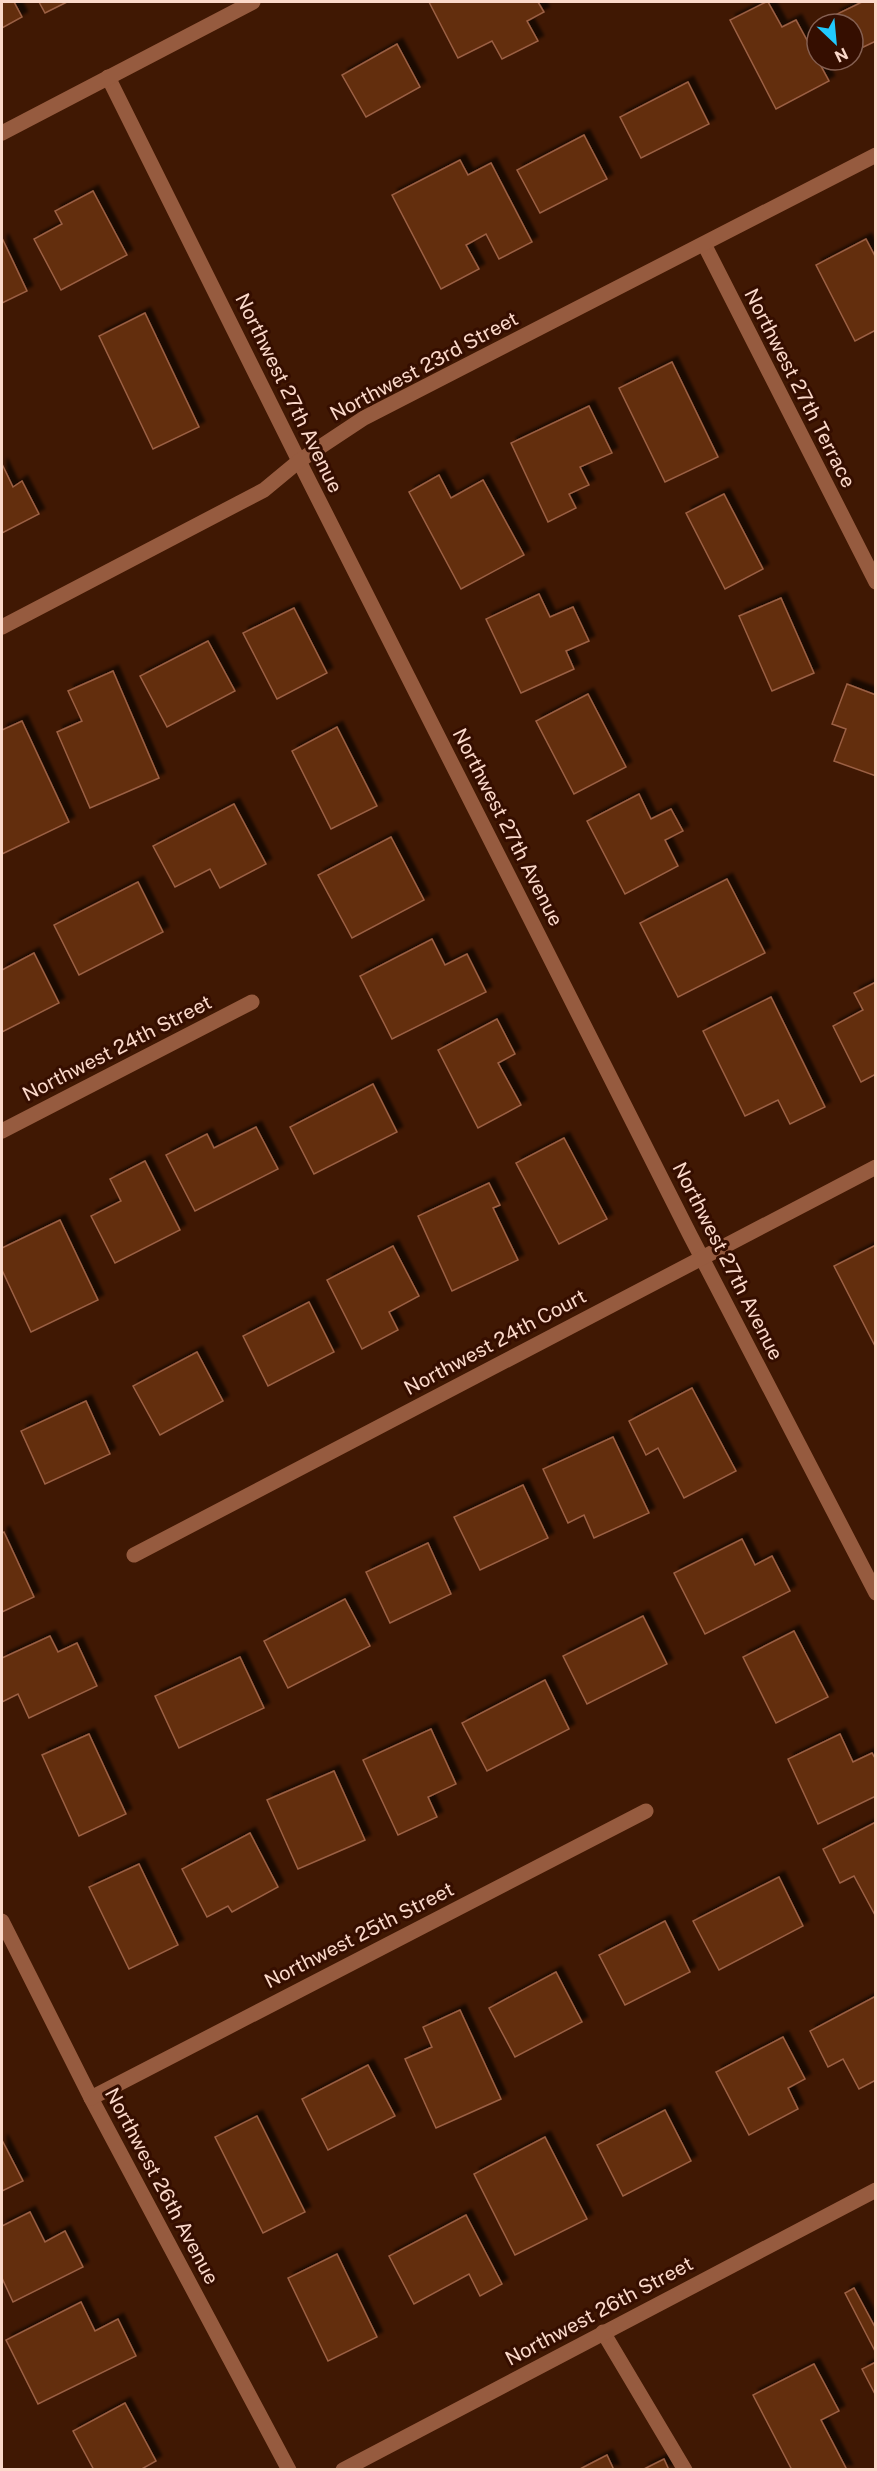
<svg xmlns="http://www.w3.org/2000/svg" width="877" height="2471" font-family="'Public Sans',sans-serif">
  <style>
    .building { fill: #642d0e; stroke: #9b6044; stroke-width: 1.5; filter: url(#shadow) }
    .lines { fill: none; stroke-linecap: round; stroke-linejoin: round }
    .service { stroke: #965b3f; stroke-width: 15 }
    .minor { stroke: #965b3f; stroke-width: 15 }
    .tertiary { stroke: #965b3f; stroke-width: 15 }
    .labels { text-anchor: middle; dominant-baseline: central; stroke-width: 6; stroke-linejoin: round; paint-order: stroke }
    .street-label { font-size: 20px; fill: #fbd9ca; stroke: #350e00 }
  </style>
  <defs>
    <filter id="shadow"><feDropShadow dx="5.5" dy="-5.5" stdDeviation="1.5" flood-color="#0009"/></filter>
  </defs>
  <rect width="100%" height="100%" fill="#401803"/>
  <!-- building -->
  <g class="building">
    <polygon points="2,2 14,2 22,17 2,28"/>
    <polygon points="39,2 67,2 45,13"/>
    <polygon points="429,2 538,2 544,12 527,21 538,41 502,59 492,41 458,58"/>
    <polygon points="766,2 768,2 782,27 796,20 829,81 776,109 730,20"/>
    <polygon points="862,2 876,2 876,41 853,52 853,24 839,24 835,15"/>
    <polygon points="397,44 420,87 366,117 342,75"/>
    <polygon points="688,82 709,124 641,158 620,117"/>
    <polygon points="584,135 607,179 540,213 517,170"/>
    <polygon points="460,160 468,175 491,163 532,242 499,259 486,234 466,245 479,269 441,289 392,195"/>
    <polygon points="93,191 127,255 61,290 34,239 62,224 55,211"/>
    <polygon points="866,239 876,258 876,330 855,341 816,265"/>
    <polygon points="3,240 27,291 2,303 2,241"/>
    <polygon points="145,313 199,427 153,449 99,336"/>
    <polygon points="672,362 718,457 665,482 619,388"/>
    <polygon points="589,406 612,453 580,467 589,485 569,494 576,508 548,522 511,443"/>
    <polygon points="2,464 13,487 22,481 39,514 2,533"/>
    <polygon points="439,475 451,498 483,480 524,555 461,589 409,492"/>
    <polygon points="724,494 763,569 725,589 686,513"/>
    <polygon points="539,594 550,617 573,607 589,641 566,651 574,669 521,693 486,619"/>
    <polygon points="781,598 814,673 772,691 739,616"/>
    <polygon points="294,608 327,673 277,699 243,633"/>
    <polygon points="208,641 235,691 167,727 140,676"/>
    <polygon points="113,671 159,778 90,808 57,732 82,721 68,691"/>
    <polygon points="847,684 876,695 876,776 834,761 846,729 832,724"/>
    <polygon points="588,694 626,767 574,794 536,721"/>
    <polygon points="22,721 69,822 2,854 2,730"/>
    <polygon points="337,727 377,806 331,829 292,751"/>
    <polygon points="639,794 651,819 671,809 683,831 665,840 678,866 625,894 587,821"/>
    <polygon points="234,804 266,864 220,888 210,869 175,887 153,846"/>
    <polygon points="391,837 424,900 352,938 318,875"/>
    <polygon points="727,879 765,953 678,997 640,923"/>
    <polygon points="138,882 163,932 79,975 54,925"/>
    <polygon points="432,939 445,965 467,954 486,992 392,1039 360,976"/>
    <polygon points="34,953 59,1003 2,1032 2,970"/>
    <polygon points="876,982 876,1074 861,1082 833,1026 863,1010 854,993"/>
    <polygon points="771,997 825,1107 790,1124 778,1100 745,1116 703,1031"/>
    <polygon points="497,1019 515,1054 498,1063 521,1105 478,1128 438,1050"/>
    <polygon points="373,1084 397,1132 314,1174 290,1127"/>
    <polygon points="256,1127 278,1169 195,1211 166,1155 207,1134 214,1148"/>
    <polygon points="564,1138 607,1219 559,1244 516,1163"/>
    <polygon points="145,1161 180,1230 115,1263 91,1216 121,1201 110,1179"/>
    <polygon points="489,1183 500,1205 493,1208 518,1260 452,1291 418,1216"/>
    <polygon points="60,1220 98,1300 31,1332 2,1270 2,1248"/>
    <polygon points="876,1245 876,1348 834,1266"/>
    <polygon points="393,1246 419,1296 389,1312 398,1330 362,1349 327,1280"/>
    <polygon points="309,1302 334,1352 268,1386 243,1336"/>
    <polygon points="197,1352 223,1401 160,1435 133,1386"/>
    <polygon points="692,1388 736,1471 684,1498 658,1448 646,1455 629,1421"/>
    <polygon points="86,1401 110,1454 45,1484 21,1431"/>
    <polygon points="613,1437 649,1513 594,1538 584,1515 568,1523 543,1469"/>
    <polygon points="523,1485 548,1538 480,1570 454,1517"/>
    <polygon points="4,1532 34,1597 2,1612 2,1533"/>
    <polygon points="742,1539 755,1565 772,1556 790,1591 705,1634 674,1573"/>
    <polygon points="428,1543 451,1594 390,1623 366,1572"/>
    <polygon points="345,1599 370,1646 288,1688 264,1641"/>
    <polygon points="643,1616 667,1664 587,1704 563,1656"/>
    <polygon points="794,1631 828,1697 776,1723 743,1657"/>
    <polygon points="50,1636 58,1652 77,1643 97,1686 29,1718 18,1694 2,1702 2,1658"/>
    <polygon points="240,1657 264,1708 179,1748 155,1696"/>
    <polygon points="545,1680 569,1729 487,1771 462,1723"/>
    <polygon points="431,1729 456,1784 428,1797 437,1817 398,1835 363,1760"/>
    <polygon points="89,1734 126,1814 79,1836 42,1755"/>
    <polygon points="840,1734 853,1762 872,1753 876,1760 876,1796 818,1824 788,1759"/>
    <polygon points="334,1771 365,1840 298,1869 267,1800"/>
    <polygon points="876,1822 876,1917 854,1876 840,1883 823,1849"/>
    <polygon points="250,1833 278,1887 232,1912 228,1906 207,1917 182,1869"/>
    <polygon points="139,1864 178,1945 129,1969 89,1887"/>
    <polygon points="779,1877 803,1926 719,1970 693,1921"/>
    <polygon points="665,1921 690,1972 625,2005 599,1955"/>
    <polygon points="556,1972 582,2022 515,2057 489,2008"/>
    <polygon points="876,1996 876,2080 859,2089 843,2059 828,2067 810,2031"/>
    <polygon points="460,2010 501,2099 436,2128 405,2059 432,2047 423,2027"/>
    <polygon points="783,2037 805,2079 788,2088 798,2109 749,2135 716,2072"/>
    <polygon points="368,2065 395,2116 328,2150 302,2099"/>
    <polygon points="665,2110 691,2161 623,2196 597,2145"/>
    <polygon points="257,2116 305,2212 263,2233 215,2137"/>
    <polygon points="545,2137 587,2219 515,2255 474,2174"/>
    <polygon points="2,2140 23,2181 2,2191"/>
    <polygon points="30,2212 45,2242 65,2231 83,2267 13,2302 2,2278 2,2226"/>
    <polygon points="466,2215 502,2284 480,2296 469,2274 414,2304 389,2256"/>
    <polygon points="337,2254 377,2337 328,2361 288,2278"/>
    <polygon points="854,2288 876,2329 876,2353 845,2293"/>
    <polygon points="81,2302 95,2331 118,2319 136,2356 38,2404 6,2340"/>
    <polygon points="876,2362 876,2396 862,2369"/>
    <polygon points="814,2364 839,2411 821,2420 847,2470 792,2470 753,2395"/>
    <polygon points="125,2403 156,2461 140,2470 94,2470 73,2431"/>
    <polygon points="607,2455 614,2470 578,2470"/>
    <polygon points="664,2459 669,2470 642,2470"/>
  </g>
  <g class="lines">
    <!-- service -->
    <polyline class="service" points="603,2332 685,2470"/>
    <!-- minor -->
    <g class="minor">
      <polyline points="108,77 299,461 690,1235 876,1593"/>
      <polyline points="2,133 253,2"/>
      <polyline points="704,244 876,582"/>
      <polyline points="2,627 264,490 299,461 364,418 876,155"/>
      <polyline points="2,1131 252,1002"/>
      <polyline points="134,1555 876,1167"/>
      <polyline points="2,1921 91,2098 289,2470"/>
      <polyline points="91,2098 646,1811"/>
    </g>
    <!-- tertiary -->
    <polyline class="tertiary" points="343,2470 876,2190"/>
  </g>
  <g class="labels">
    <!-- street labels -->
    <g class="street-label">
      <text transform="translate(424 366) rotate(-28)">Northwest 23rd Street</text>
      <text transform="translate(800 388) rotate(63)">Northwest 27th Terrace</text>
      <text transform="translate(289 393) rotate(64)">Northwest 27th Avenue</text>
      <text transform="translate(508 827) rotate(63)">Northwest 27th Avenue</text>
      <text transform="translate(117 1048) rotate(-27)">Northwest 24th Street</text>
      <text transform="translate(728 1261) rotate(63)">Northwest 27th Avenue</text>
      <text transform="translate(495 1342) rotate(-28)">Northwest 24th Court</text>
      <text transform="translate(359 1935) rotate(-27)">Northwest 25th Street</text>
      <text transform="translate(162 2186) rotate(62)">Northwest 26th Avenue</text>
      <text transform="translate(599 2311) rotate(-28)">Northwest 26th Street</text>
    </g>
  </g>
  <!-- border -->
  <rect width="877" height="2471" fill="none" stroke="#fbd9ca" stroke-width="6"/>
  <!-- north arrow -->
  <g transform="translate(835 42) rotate(154)"><circle r="28" fill="#350e00" stroke="#845f51" stroke-width="1.5"/>
  <path d="M0-4.5L10 22L0 15L-10 22Z" fill="#21c9fd"/>
  <text y="-9" font-size="16" font-weight="bold" text-anchor="middle" fill="#fbd9ca">N</text>
  </g>
</svg>
